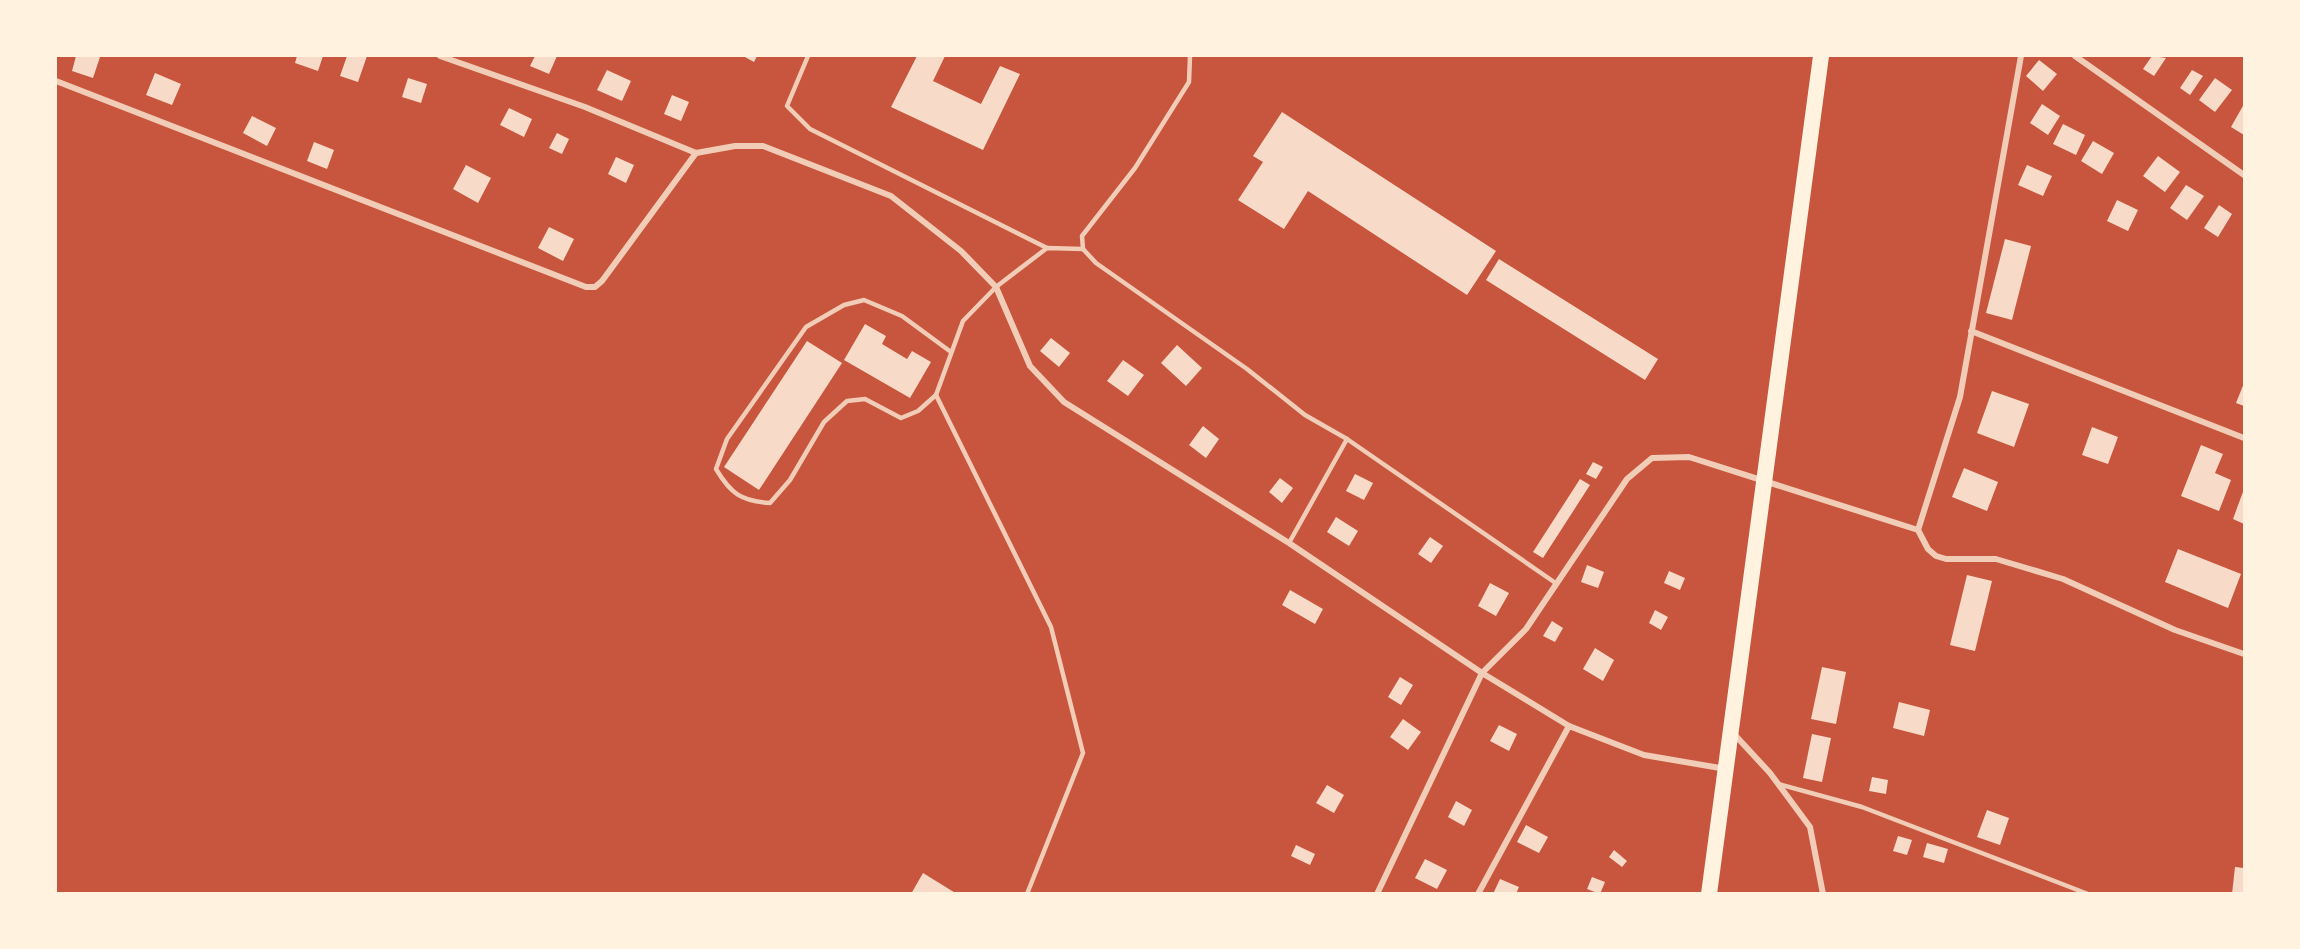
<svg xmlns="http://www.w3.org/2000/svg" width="2300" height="949" font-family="'Exo 2',sans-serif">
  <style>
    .building { fill: #f7dbc8 }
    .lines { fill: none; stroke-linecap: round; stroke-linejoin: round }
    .service { stroke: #f1ccb7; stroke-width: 4.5 }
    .minor { stroke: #f1ccb7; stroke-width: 6 }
    .trunk { stroke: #fff3e0; stroke-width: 16 }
  </style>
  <rect width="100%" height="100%" fill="#c8553d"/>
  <!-- building -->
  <g class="building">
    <polygon points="76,56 100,57 93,78 72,71"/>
    <polygon points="297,56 323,56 318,71 295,63"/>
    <polygon points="347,56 367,56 358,82 340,76"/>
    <polygon points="535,56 557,56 549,74 530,66"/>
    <polygon points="743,56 757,56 754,62"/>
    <polygon points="917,56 945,56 933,81 981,104 1000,66 1020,74 983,150 891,107"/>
    <polygon points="2152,56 2166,58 2154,76 2143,69"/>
    <polygon points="2039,60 2057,74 2043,91 2026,76"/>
    <polygon points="607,70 631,81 622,101 597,90"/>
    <polygon points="2192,70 2203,76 2190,95 2180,88"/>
    <polygon points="155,73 181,84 172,105 146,95"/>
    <polygon points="408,78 427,84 421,103 402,97"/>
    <polygon points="2215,78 2232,90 2215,112 2199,100"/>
    <polygon points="672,95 689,102 681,121 664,114"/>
    <polygon points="2042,104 2060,116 2048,135 2030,123"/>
    <polygon points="2244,104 2244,135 2231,127"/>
    <polygon points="509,108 532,119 524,137 500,125"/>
    <polygon points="1282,112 1496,251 1467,295 1308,191 1284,229 1238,200 1263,162 1253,156"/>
    <polygon points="252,116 276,128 267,146 243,133"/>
    <polygon points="2063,124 2085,135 2076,155 2053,144"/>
    <polygon points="557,133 569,139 562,154 549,148"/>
    <polygon points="2093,141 2114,153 2102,174 2081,161"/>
    <polygon points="314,142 334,150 327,169 307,161"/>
    <polygon points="2158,156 2180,172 2165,192 2143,176"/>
    <polygon points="616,157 634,165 626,183 608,174"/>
    <polygon points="466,165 491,178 478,203 453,189"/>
    <polygon points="2027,165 2052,176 2043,196 2018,185"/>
    <polygon points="2186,185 2204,196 2187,220 2170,208"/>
    <polygon points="2117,200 2138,210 2128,231 2107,221"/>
    <polygon points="2219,205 2232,214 2218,237 2204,228"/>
    <polygon points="549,227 574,239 563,261 538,248"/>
    <polygon points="2005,239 2031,246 2012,320 1986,313"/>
    <polygon points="1499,259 1658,359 1645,380 1486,280"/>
    <polygon points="865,324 886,336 882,344 907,359 912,351 931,362 910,398 844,360"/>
    <polygon points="1051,338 1070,353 1059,367 1040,351"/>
    <polygon points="807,341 842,363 759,490 724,467"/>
    <polygon points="1177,345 1202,368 1186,386 1161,363"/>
    <polygon points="1123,360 1144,375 1128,396 1107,381"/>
    <polygon points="2244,383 2244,406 2236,403"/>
    <polygon points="1992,391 2029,404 2014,447 1977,433"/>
    <polygon points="1203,426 1219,439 1206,458 1189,445"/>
    <polygon points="2092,427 2118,437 2108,464 2082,455"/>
    <polygon points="2201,445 2223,454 2215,473 2231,480 2219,511 2181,496"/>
    <polygon points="1593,462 1603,467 1596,479 1586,474"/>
    <polygon points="1964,468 1998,482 1987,511 1952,497"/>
    <polygon points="1355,474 1373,483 1364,500 1346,491"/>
    <polygon points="1280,478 1293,488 1282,503 1269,492"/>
    <polygon points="1580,479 1590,485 1543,558 1533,552"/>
    <polygon points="2244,489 2244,524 2233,519"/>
    <polygon points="1336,517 1358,531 1349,546 1327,532"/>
    <polygon points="1430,537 1443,546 1431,563 1418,554"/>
    <polygon points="2178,549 2241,574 2228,608 2165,582"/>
    <polygon points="1587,565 1604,572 1598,588 1581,582"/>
    <polygon points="1669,571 1685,578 1680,590 1664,583"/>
    <polygon points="1967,575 1992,581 1975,651 1950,645"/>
    <polygon points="1490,583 1509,593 1496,616 1478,606"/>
    <polygon points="1290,590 1323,609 1315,624 1282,605"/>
    <polygon points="1655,610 1668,617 1661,630 1649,623"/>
    <polygon points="1552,621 1563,628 1555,642 1543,636"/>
    <polygon points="1595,648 1614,660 1603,681 1583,669"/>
    <polygon points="1822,667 1846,672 1836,724 1811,719"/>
    <polygon points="1400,677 1413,685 1401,705 1388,697"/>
    <polygon points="1899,702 1930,710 1924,736 1893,728"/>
    <polygon points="1403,719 1421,732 1408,750 1390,737"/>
    <polygon points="1499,725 1517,734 1509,751 1490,741"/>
    <polygon points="1812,734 1831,738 1822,782 1803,778"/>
    <polygon points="1872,777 1888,780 1886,794 1869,791"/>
    <polygon points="1327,785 1344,795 1334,813 1316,803"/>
    <polygon points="1456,801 1472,810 1464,826 1448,817"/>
    <polygon points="1987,810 2009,818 2000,845 1977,837"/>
    <polygon points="1526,825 1548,837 1539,853 1517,842"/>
    <polygon points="1898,836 1912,840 1907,855 1893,851"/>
    <polygon points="1927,843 1948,849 1944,863 1923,857"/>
    <polygon points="1296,845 1315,854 1310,865 1291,856"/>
    <polygon points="1614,850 1627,861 1622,867 1609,857"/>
    <polygon points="1425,859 1447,870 1437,889 1415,878"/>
    <polygon points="2235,867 2244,868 2244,894 2232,894"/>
    <polygon points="923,873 957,894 911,894"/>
    <polygon points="1592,877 1605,882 1600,894 1587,889"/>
    <polygon points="1500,879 1519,887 1516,894 1493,894"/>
  </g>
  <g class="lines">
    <!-- service -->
    <g class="service">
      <polyline points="808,56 787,106 810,129 1047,248"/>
      <polyline points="1083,249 1096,263 1247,369 1305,415 1347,439 1557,584"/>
      <path d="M936,395l-18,16 -17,7 -36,-19 -18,2 -23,21 -34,58 -20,23c-29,-2 -39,-9 -54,-34l11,-30 79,-112 38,-22 20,-5 38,16 49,36"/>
      <polyline points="1289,543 1347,439"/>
      <polyline points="1778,784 1862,807 2088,894"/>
      <polyline points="1027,894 1083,753 1051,627 936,395 963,321 996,287 1047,248 1083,249 1082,236 1135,168 1189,82 1190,56"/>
    </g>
    <!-- minor -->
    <g class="minor">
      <polyline points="440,56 585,107 696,153 735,146 763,146 891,196 961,251 996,287 1030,366 1064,402 1289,543 1482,673 1569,726 1644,755 1726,769"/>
      <polyline points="2075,56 2244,175"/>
      <polyline points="56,81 586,287 595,287 602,281 696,153"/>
      <polyline points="1971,331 2244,438"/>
      <polyline points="1918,530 1960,397 2021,56"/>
      <polyline points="1734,734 1770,773 1810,827 1823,894"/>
      <polyline points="1377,894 1482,673 1526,629 1627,479 1652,458 1689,457 1918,530 1928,549 1936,556 1946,559 1996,559 2063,579 2175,630 2244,654"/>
      <polyline points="1478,894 1569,726"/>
    </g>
    <!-- trunk -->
    <polyline class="trunk" points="1709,894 1821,56"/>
  </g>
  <!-- border -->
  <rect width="2300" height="949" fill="none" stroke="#fff3e0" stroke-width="114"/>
</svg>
